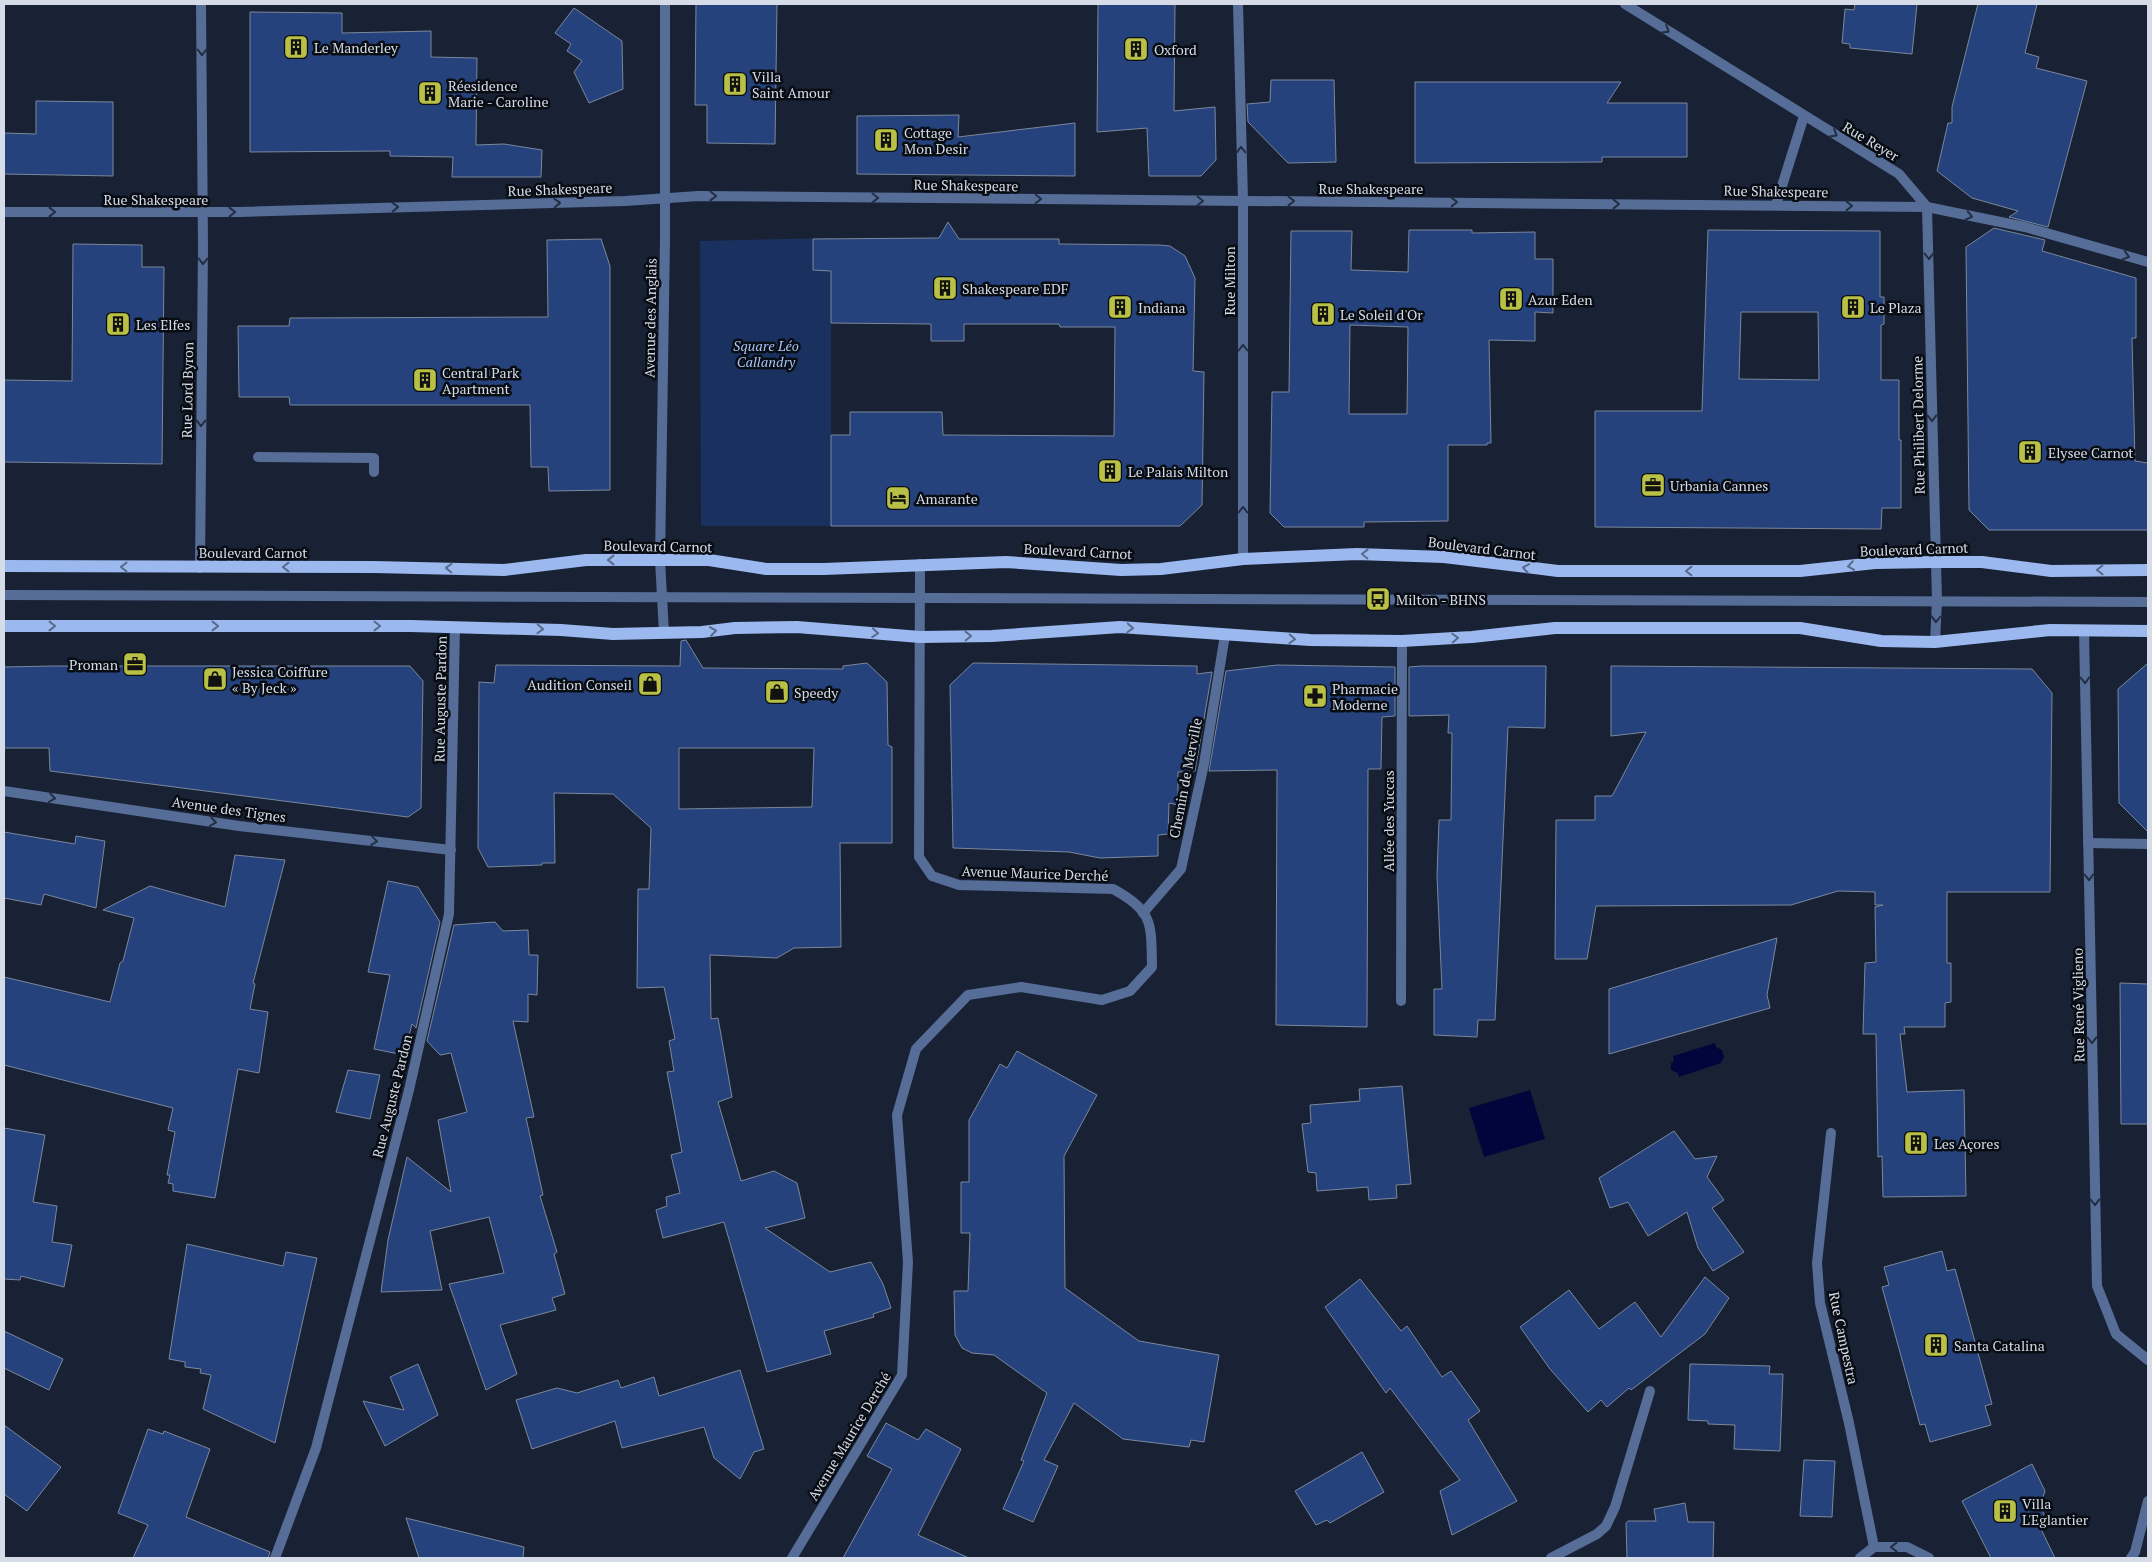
<svg xmlns="http://www.w3.org/2000/svg" width="2152" height="1562" font-family="'PT Serif',serif">
  <style>
    .green { fill: #1a3160 }
    .water { fill: #00063c }
    .building { fill: #25427c; stroke: #7b879c; fill-rule: evenodd }
    .lines { fill: none; stroke-linecap: round; stroke-linejoin: round }
    .service { stroke: #566d98; stroke-width: 10 }
    .pedestrian { stroke: #566d98; stroke-width: 10 }
    .minor { stroke: #566d98; stroke-width: 10 }
    .primary { stroke: #9cb9ef; stroke-width: 12 }
    .oneway { stroke: #232e42 }
    .oneway2 { stroke: #596b8c }
    .labels { text-anchor: middle; dominant-baseline: central; stroke-width: 5; stroke-linejoin: round; paint-order: stroke }
    .poi-label { font-size: 14px; fill: #d5dbe7; stroke: #080c13; text-anchor: start }
    .street-label { font-size: 14px; fill: #d5dbe7; stroke: #080c13 }
    .park-label { font-size: 14px; font-style: italic; fill: #a7c4f8; stroke: #080c13 }
  </style>
  <rect width="100%" height="100%" fill="#192234"/>
  <!-- green -->
  <polygon class="green" points="831,238 831,526 701,526 700,241"/>
  <!-- water -->
  <g class="water">
    <polygon points="1715,1043 1716,1047 1722,1050 1724,1057 1721,1063 1679,1077 1678,1073 1671,1070 1671,1063 1674,1061 1673,1056"/>
    <polygon points="1530,1090 1545,1139 1484,1157 1469,1108"/>
  </g>
  <!-- building -->
  <g class="building">
    <polygon points="696,4 777,4 775,144 707,143 707,105 695,105"/>
    <polygon points="1098,4 1175,4 1174,111 1215,107 1216,160 1201,176 1149,176 1147,128 1097,132"/>
    <polygon points="1855,4 1917,4 1912,54 1850,48 1850,44 1842,43 1845,9 1854,10"/>
    <polygon points="1978,4 2037,4 2025,53 2039,57 2036,68 2087,81 2048,227 2009,217 2018,211 1972,198 1937,171 1948,123 1952,123 1952,107"/>
    <polygon points="574,8 622,41 623,89 589,103 574,72 582,61 567,51 571,44 555,33"/>
    <polygon points="250,12 342,13 342,33 431,31 431,57 477,58 476,145 504,144 542,150 541,177 452,177 453,157 390,156 390,151 250,152"/>
    <polygon points="1271,80 1334,80 1336,162 1288,163 1248,122 1247,104 1270,102"/>
    <polygon points="1415,82 1621,82 1607,103 1687,103 1687,157 1602,157 1602,162 1415,163"/>
    <polygon points="36,101 113,102 113,176 4,174 4,133 36,134"/>
    <polygon points="959,115 958,137 1075,123 1075,176 857,174 857,116"/>
    <polygon points="948,222 959,239 1059,239 1059,244 1159,245 1170,246 1185,256 1195,278 1193,371 1204,372 1202,505 1180,526 831,526 831,435 850,435 850,412 942,412 943,435 1114,436 1115,327 1060,327 1059,324 964,324 964,341 931,341 931,324 831,323 831,271 813,270 813,239 939,238"/>
    <polygon points="1994,228 2045,240 2042,251 2136,278 2136,338 2132,338 2135,461 2148,463 2148,530 1989,530 1969,510 1966,247"/>
    <path d="M1409,230h63v3l63,-1v27h18v54l-18,-1v29l-46,-1 2,103h-4v2h-39v76l-84,1v5h-80l-14,-14 2,-121h17l2,-161h61l-1,39 57,2zM1350,325l58,2 -1,87h-58z"/>
    <path d="M1708,230l172,1v66h4v27l-3,1v55h18v60h2v68h-19l-1,21 -286,-2v-116h107zM1741,312h77l1,68 -80,-1z"/>
    <polygon points="601,239 610,266 610,490 549,491 548,467 531,467 530,405 290,405 289,397 239,397 238,326 289,326 290,318 548,317 547,240"/>
    <polygon points="73,244 142,245 142,267 164,267 162,464 4,462 4,380 72,381"/>
    <path d="M686,640l17,28 140,1v-3l24,-3 20,19 1,63 4,2v96h-52l1,104 -47,1 -17,10 -67,-3 1,64 7,-1 14,79 -14,5 23,79 33,-10 23,12 8,35 -40,10 65,44 41,-10 12,22 8,24 -18,6 1,3 -50,14 7,23 -64,18 -43,-150 -61,16 -7,-28 11,-4 -1,-9 14,-4 -9,-38 11,-3 -15,-80 7,-1 -5,-30 6,-2 -11,-52 -27,1 1,-99h11l2,-61 -38,-34 -59,-1 1,70h-13v2l-54,2 -10,-19 1,-166 15,1 2,-18 184,1 1,-25zM679,748h135l-2,59 -133,2z"/>
    <polygon points="973,663 1197,666 1197,674 1212,672 1195,771 1178,772 1178,805 1169,803 1168,834 1158,835 1158,856 1100,858 1069,852 953,848 950,685"/>
    <polygon points="2148,663 2148,832 2119,803 2118,689"/>
    <polygon points="1277,665 1395,667 1395,716 1382,717 1381,769 1368,769 1367,1027 1276,1025 1277,770 1209,771 1226,671"/>
    <polygon points="52,666 410,666 423,681 421,808 408,817 50,771 49,748 4,748 4,667"/>
    <polygon points="1421,666 1546,666 1545,728 1508,727 1495,1020 1478,1020 1477,1037 1434,1035 1434,989 1442,989 1437,876 1439,820 1451,820 1452,733 1448,733 1449,715 1409,716 1409,667"/>
    <polygon points="1611,666 2032,669 2052,693 2050,892 1947,892 1947,963 1951,963 1951,1002 1945,1003 1945,1027 1904,1027 1905,1034 1900,1034 1907,1092 1964,1090 1966,1196 1883,1197 1882,1156 1878,1157 1876,1034 1863,1034 1865,963 1876,962 1875,907 1883,905 1875,905 1875,892 1838,891 1791,905 1596,906 1587,959 1555,959 1556,820 1595,820 1595,796 1612,796 1646,732 1611,736"/>
    <polygon points="4,832 75,844 76,836 105,841 96,908 44,894 41,905 4,898"/>
    <polygon points="235,855 285,860 253,983 255,984 250,1009 268,1012 259,1073 238,1069 215,1198 173,1191 173,1184 168,1183 170,1175 167,1175 175,1132 168,1130 173,1108 4,1065 4,977 110,1002 120,963 123,961 134,918 103,910 150,886 225,907"/>
    <polygon points="388,881 418,887 440,922 416,1028 412,1024 404,1055 374,1049 390,975 368,972"/>
    <polygon points="495,922 503,931 528,930 529,955 538,955 537,995 528,994 528,1022 513,1021 534,1117 526,1118 543,1195 540,1196 557,1252 554,1254 565,1294 552,1298 556,1310 500,1325 517,1374 486,1390 449,1284 504,1273 489,1217 430,1231 442,1290 381,1292 388,1240 407,1157 451,1192 438,1120 467,1112 451,1053 440,1055 427,1041 454,925"/>
    <polygon points="1777,938 1767,995 1770,1008 1609,1054 1609,989"/>
    <polygon points="2120,983 2148,984 2148,1124 2121,1124"/>
    <polygon points="1017,1051 1097,1095 1064,1156 1065,1288 1139,1341 1219,1355 1204,1442 1191,1440 1189,1447 1123,1439 1074,1403 1044,1460 1058,1466 1033,1522 1003,1509 1024,1461 1021,1460 1047,1393 994,1355 972,1353 962,1348 955,1335 954,1291 968,1291 970,1233 961,1233 961,1182 969,1182 969,1120 1000,1064 1007,1068"/>
    <polygon points="348,1070 380,1075 370,1119 336,1112"/>
    <polygon points="1402,1086 1411,1184 1396,1185 1397,1198 1369,1200 1368,1187 1317,1191 1316,1173 1308,1172 1302,1124 1311,1123 1310,1105 1360,1101 1359,1089"/>
    <polygon points="4,1128 45,1135 33,1202 57,1206 52,1242 72,1245 64,1287 21,1276 20,1280 4,1279"/>
    <polygon points="1674,1131 1695,1159 1717,1156 1707,1177 1724,1200 1712,1208 1744,1252 1713,1271 1698,1248 1687,1212 1648,1236 1628,1202 1610,1208 1599,1178"/>
    <polygon points="187,1244 283,1266 286,1252 317,1258 275,1443 203,1409 211,1375 200,1373 201,1369 185,1367 185,1362 169,1359"/>
    <polygon points="1942,1251 1947,1271 1955,1269 1992,1404 1985,1406 1991,1425 1930,1442 1925,1424 1920,1425 1882,1287 1889,1285 1884,1267"/>
    <polygon points="1705,1277 1729,1298 1705,1334 1631,1390 1629,1388 1607,1407 1601,1400 1588,1412 1550,1369 1520,1327 1569,1290 1599,1329 1635,1302 1661,1337"/>
    <polygon points="1360,1279 1401,1331 1407,1326 1442,1377 1451,1371 1480,1411 1468,1420 1517,1501 1452,1535 1440,1491 1460,1480 1390,1388 1386,1393 1325,1307"/>
    <polygon points="4,1331 63,1359 49,1390 4,1368"/>
    <polygon points="418,1364 438,1415 385,1446 363,1401 404,1410 390,1377"/>
    <polygon points="1690,1364 1770,1366 1769,1374 1783,1374 1780,1451 1734,1449 1735,1425 1708,1424 1708,1421 1688,1420"/>
    <polygon points="740,1370 764,1449 754,1452 740,1479 714,1458 704,1427 622,1448 615,1421 532,1449 516,1400 557,1388 577,1393 618,1380 621,1388 654,1377 659,1396"/>
    <polygon points="886,1423 918,1440 926,1429 961,1449 918,1535 969,1558 843,1558 892,1469 867,1456"/>
    <polygon points="4,1425 61,1467 27,1511 4,1494"/>
    <polygon points="148,1429 163,1434 164,1431 210,1449 186,1517 270,1552 268,1558 133,1558 148,1525 118,1513"/>
    <polygon points="1362,1452 1384,1492 1330,1523 1327,1520 1316,1525 1295,1491"/>
    <polygon points="1804,1460 1835,1461 1832,1517 1800,1516"/>
    <polygon points="2032,1464 2045,1491 2040,1506 2044,1514 2040,1527 2055,1558 1991,1558 1962,1501"/>
    <polygon points="1685,1503 1688,1522 1714,1522 1713,1558 1627,1558 1626,1523 1628,1521 1656,1521 1654,1509"/>
    <polygon points="406,1518 524,1547 523,1558 419,1558"/>
  </g>
  <g class="lines">
    <!-- service -->
    <g class="service">
      <polyline points="258,457 374,458 374,472"/>
      <polyline points="4,595 2148,602"/>
    </g>
    <!-- pedestrian -->
    <polyline class="pedestrian" points="1143,913 1181,869 1204,764 1225,635"/>
    <!-- minor -->
    <g class="minor">
      <polyline points="1238,4 1243,201 1243,559"/>
      <polyline points="1625,4 1899,174 1927,207 2025,227 2148,262"/>
      <polyline points="1776,205 1804,116"/>
      <polyline points="4,212 240,212 625,201 698,196 1927,207 1937,601 1935,642"/>
      <polyline points="200,568 203,248 201,4"/>
      <polyline points="2084,631 2097,1286 2116,1334 2148,1360"/>
      <polyline points="664,633 660,560 665,239 665,4"/>
      <polyline points="4,791 239,826 451,850"/>
      <polyline points="2088,843 2148,844"/>
      <polyline points="1401,1001 1402,641"/>
      <polyline points="1831,1133 1817,1263 1820,1303 1849,1423 1874,1547"/>
      <polyline points="275,1558 316,1448 409,1090 449,914 455,627"/>
      <path d="M792,1558l110,-183 6,-113 -11,-147 19,-66 52,-54 53,-8 81,13 28,-9 22,-24c-1,-43 2,-56 -39,-78l-154,-4 -27,-9 -13,-19 1,-293"/>
      <polyline points="1551,1558 1597,1534 1606,1526 1615,1507 1650,1391"/>
      <polyline points="1860,1558 1874,1547 1907,1547 1929,1558"/>
      <polyline points="2131,1558 2135,1552 2148,1501"/>
    </g>
    <!-- primary -->
    <g class="primary">
      <polyline points="4,566 374,567 504,570 586,560 709,560 766,569 824,569 1006,562 1121,570 1161,569 1243,559 1357,554 1444,557 1558,571 1800,571 1875,563 1934,562 1982,562 2051,571 2148,570"/>
      <polyline points="4,626 411,626 561,630 613,634 702,632 735,628 797,627 920,637 992,636 1120,627 1310,640 1402,641 1472,637 1555,628 1800,628 1881,641 1935,642 2050,630 2148,631"/>
    </g>
  </g>
  <!-- one-way arrows -->
  <defs><path id="oneway-chevron" d="M-2-3.5L2.5 0L-2 3.5" fill="none" stroke-width="1.6" stroke-linecap="round" stroke-linejoin="round" transform="scale(1.25)"/></defs>
  <g class="oneway">
    <use href="#oneway-chevron" transform="translate(1666 30) rotate(32)"/>
    <use href="#oneway-chevron" transform="translate(202 52) rotate(90)"/>
    <use href="#oneway-chevron" transform="translate(1834 134) rotate(31)"/>
    <use href="#oneway-chevron" transform="translate(1241 150) rotate(-91)"/>
    <use href="#oneway-chevron" transform="translate(713 196) rotate(1)"/>
    <use href="#oneway-chevron" transform="translate(875 198) rotate(1)"/>
    <use href="#oneway-chevron" transform="translate(1038 199) rotate(1)"/>
    <use href="#oneway-chevron" transform="translate(1200 201) rotate(1)"/>
    <use href="#oneway-chevron" transform="translate(1291 201)"/>
    <use href="#oneway-chevron" transform="translate(1454 202)"/>
    <use href="#oneway-chevron" transform="translate(557 203) rotate(-2)"/>
    <use href="#oneway-chevron" transform="translate(1616 204)"/>
    <use href="#oneway-chevron" transform="translate(1849 206) rotate(1)"/>
    <use href="#oneway-chevron" transform="translate(395 207) rotate(-2)"/>
    <use href="#oneway-chevron" transform="translate(52 212)"/>
    <use href="#oneway-chevron" transform="translate(232 212) rotate(-1)"/>
    <use href="#oneway-chevron" transform="translate(1969 216) rotate(12)"/>
    <use href="#oneway-chevron" transform="translate(1929 256) rotate(89)"/>
    <use href="#oneway-chevron" transform="translate(2126 256) rotate(16)"/>
    <use href="#oneway-chevron" transform="translate(203 261) rotate(91)"/>
    <use href="#oneway-chevron" transform="translate(1243 348) rotate(-90)"/>
    <use href="#oneway-chevron" transform="translate(1932 418) rotate(89)"/>
    <use href="#oneway-chevron" transform="translate(201 423) rotate(91)"/>
    <use href="#oneway-chevron" transform="translate(1243 510) rotate(-90)"/>
    <use href="#oneway-chevron" transform="translate(1936 619) rotate(92)"/>
    <use href="#oneway-chevron" transform="translate(2085 680) rotate(89)"/>
    <use href="#oneway-chevron" transform="translate(52 798) rotate(8)"/>
    <use href="#oneway-chevron" transform="translate(213 822) rotate(8)"/>
    <use href="#oneway-chevron" transform="translate(374 841) rotate(7)"/>
    <use href="#oneway-chevron" transform="translate(2089 877) rotate(89)"/>
    <use href="#oneway-chevron" transform="translate(2092 1040) rotate(89)"/>
    <use href="#oneway-chevron" transform="translate(2095 1202) rotate(89)"/>
    <use href="#oneway-chevron" transform="translate(1894 1547) rotate(-180)"/>
  </g>
  <g class="oneway2">
    <use href="#oneway-chevron" transform="translate(1365 554) rotate(-179)"/>
    <use href="#oneway-chevron" transform="translate(611 560) rotate(-180)"/>
    <use href="#oneway-chevron" transform="translate(1851 566) rotate(172)"/>
    <use href="#oneway-chevron" transform="translate(124 567) rotate(-180)"/>
    <use href="#oneway-chevron" transform="translate(286 567) rotate(180)"/>
    <use href="#oneway-chevron" transform="translate(449 568) rotate(-178)"/>
    <use href="#oneway-chevron" transform="translate(1526 568) rotate(-170)"/>
    <use href="#oneway-chevron" transform="translate(2100 570) rotate(179)"/>
    <use href="#oneway-chevron" transform="translate(1689 571) rotate(180)"/>
    <use href="#oneway-chevron" transform="translate(52 626)"/>
    <use href="#oneway-chevron" transform="translate(215 626)"/>
    <use href="#oneway-chevron" transform="translate(377 626)"/>
    <use href="#oneway-chevron" transform="translate(1130 628) rotate(3)"/>
    <use href="#oneway-chevron" transform="translate(540 629) rotate(2)"/>
    <use href="#oneway-chevron" transform="translate(713 631) rotate(-8)"/>
    <use href="#oneway-chevron" transform="translate(875 633) rotate(5)"/>
    <use href="#oneway-chevron" transform="translate(968 636) rotate(-1)"/>
    <use href="#oneway-chevron" transform="translate(1455 638) rotate(-3)"/>
    <use href="#oneway-chevron" transform="translate(1292 639) rotate(3)"/>
  </g>
  <!-- icons -->
  <defs>
    <symbol id="building-square" viewBox="-11 -11 22 22"><rect x="-9" y="-9" width="18" height="18" rx="4" fill="#b9c046" stroke="#080c13"/><path d="M-4-6H4V6H1V3H-1V6H-4ZM-2.5-4.3h1.7v1.8h-1.7ZM.8-4.3h1.7v1.8H.8ZM-2.5-1h1.7V.8h-1.7ZM.8-1h1.7V.8H.8Z" fill="#111"/></symbol>
    <symbol id="office-square" viewBox="-11 -11 22 22"><rect x="-9" y="-9" width="18" height="18" rx="4" fill="#b9c046" stroke="#080c13"/><path d="M-6-3h4V-5.5h4V-3h4V5H-6ZM-1-4.5V-3h2v-1.5ZM-6 0V1H6V0Z" fill="#111"/></symbol>
    <symbol id="hotel-square" viewBox="-11 -11 22 22"><rect x="-9" y="-9" width="18" height="18" rx="4" fill="#b9c046" stroke="#080c13"/><path d="M-6-4.5h1.5V1H6V5H4.5V3h-9V5H-6ZM-4 0a1.8 1.8 0 1 1 3.6 0ZM.5 0V-2.5h3Q6-2.5 6 0Z" fill="#111"/></symbol>
    <symbol id="bus-square" viewBox="-11 -11 22 22"><rect x="-9" y="-9" width="18" height="18" rx="4" fill="#b9c046" stroke="#080c13"/><path d="M-5-6H5V4H4V6H2V4H-2V6H-4V4H-5ZM-3.5-4V0h7V-4ZM-3.5 1.2v1.5H-2V1.2ZM2 1.2v1.5H3.5V1.2Z" fill="#111"/></symbol>
    <symbol id="shop-square" viewBox="-11 -11 22 22"><rect x="-9" y="-9" width="18" height="18" rx="4" fill="#b9c046" stroke="#080c13"/><path d="M-5-2.5h2.3a2.7 3.5 0 0 1 5.4 0H5L5.5 6h-11ZM-1.5-2.5h3a1.5 2.3 0 0 0-3 0Z" fill="#111"/></symbol>
    <symbol id="pharmacy-square" viewBox="-11 -11 22 22"><rect x="-9" y="-9" width="18" height="18" rx="4" fill="#b9c046" stroke="#080c13"/><path d="M-2-6h4v4h4v4h-4v4h-4v-4h-4v-4h4Z" fill="#111"/></symbol>
  </defs>
  <g fill-rule="evenodd">
    <use href="#building-square" x="282" y="33" width="28" height="28"/>
    <use href="#building-square" x="1122" y="35" width="28" height="28"/>
    <use href="#building-square" x="721" y="70" width="28" height="28"/>
    <use href="#building-square" x="416" y="79" width="28" height="28"/>
    <use href="#building-square" x="872" y="126" width="28" height="28"/>
    <use href="#building-square" x="931" y="274" width="28" height="28"/>
    <use href="#building-square" x="1497" y="285" width="28" height="28"/>
    <use href="#building-square" x="1106" y="293" width="28" height="28"/>
    <use href="#building-square" x="1839" y="293" width="28" height="28"/>
    <use href="#building-square" x="1309" y="300" width="28" height="28"/>
    <use href="#building-square" x="104" y="310" width="28" height="28"/>
    <use href="#building-square" x="411" y="366" width="28" height="28"/>
    <use href="#building-square" x="2016" y="438" width="28" height="28"/>
    <use href="#building-square" x="1096" y="457" width="28" height="28"/>
    <use href="#office-square" x="1639" y="471" width="28" height="28"/>
    <use href="#hotel-square" x="884" y="484" width="28" height="28"/>
    <use href="#bus-square" x="1364" y="585" width="28" height="28"/>
    <use href="#office-square" x="121" y="650" width="28" height="28"/>
    <use href="#shop-square" x="201" y="665" width="28" height="28"/>
    <use href="#shop-square" x="636" y="670" width="28" height="28"/>
    <use href="#shop-square" x="763" y="678" width="28" height="28"/>
    <use href="#pharmacy-square" x="1301" y="682" width="28" height="28"/>
    <use href="#building-square" x="1902" y="1129" width="28" height="28"/>
    <use href="#building-square" x="1922" y="1331" width="28" height="28"/>
    <use href="#building-square" x="1991" y="1497" width="28" height="28"/>
  </g>
  <g class="labels">
    <!-- poi labels -->
    <g class="poi-label">
      <text x="314" y="47">Le Manderley</text>
      <text x="1154" y="49">Oxford</text>
      <text x="752" y="76">Villa<tspan x="752" dy="16">Saint Amour</tspan></text>
      <text x="448" y="85">Réesidence<tspan x="448" dy="16">Marie - Caroline</tspan></text>
      <text x="904" y="132">Cottage<tspan x="904" dy="16">Mon Desir</tspan></text>
      <text x="962" y="288">Shakespeare EDF</text>
      <text x="1528" y="299">Azur Eden</text>
      <text x="1138" y="307">Indiana</text>
      <text x="1870" y="307">Le Plaza</text>
      <text x="1340" y="314">Le Soleil d'Or</text>
      <text x="136" y="324">Les Elfes</text>
      <text x="442" y="372">Central Park<tspan x="442" dy="16">Apartment</tspan></text>
      <text x="2048" y="452">Elysee Carnot</text>
      <text x="1128" y="471">Le Palais Milton</text>
      <text x="1670" y="485">Urbania Cannes</text>
      <text x="916" y="498">Amarante</text>
      <text x="1396" y="599">Milton - BHNS</text>
      <text x="118" y="664" text-anchor="end">Proman</text>
      <text x="232" y="671">Jessica Coiffure<tspan x="232" dy="16">« By Jeck »</tspan></text>
      <text x="632" y="684" text-anchor="end">Audition Conseil</text>
      <text x="1332" y="688">Pharmacie<tspan x="1332" dy="16">Moderne</tspan></text>
      <text x="794" y="692">Speedy</text>
      <text x="1934" y="1143">Les Açores</text>
      <text x="1954" y="1345">Santa Catalina</text>
      <text x="2022" y="1503">Villa<tspan x="2022" dy="16">L'Eglantier</tspan></text>
    </g>
    <!-- street labels -->
    <g class="street-label">
      <text transform="translate(1871 141) rotate(31)">Rue Reyer</text>
      <text transform="translate(966 185) rotate(1)">Rue Shakespeare</text>
      <text x="1371" y="188">Rue Shakespeare</text>
      <text transform="translate(560 189) rotate(-2)">Rue Shakespeare</text>
      <text transform="translate(1776 191) rotate(1)">Rue Shakespeare</text>
      <text x="156" y="199">Rue Shakespeare</text>
      <text transform="translate(1229 281) rotate(-90)">Rue Milton</text>
      <text transform="translate(650 318) rotate(-89)">Avenue des Anglais</text>
      <text transform="translate(187 390) rotate(-89)">Rue Lord Byron</text>
      <text transform="translate(1918 425) rotate(-91)">Rue Philibert Delorme</text>
      <text transform="translate(658 546) rotate(1)">Boulevard Carnot</text>
      <text transform="translate(1482 548) rotate(7)">Boulevard Carnot</text>
      <text transform="translate(1914 549) rotate(-2)">Boulevard Carnot</text>
      <text transform="translate(1078 551) rotate(3)">Boulevard Carnot</text>
      <text x="253" y="552">Boulevard Carnot</text>
      <text transform="translate(440 699) rotate(-89)">Rue Auguste Pardon</text>
      <text transform="translate(1185 778) rotate(-79)">Chemin de Merville</text>
      <text transform="translate(229 809) rotate(8)">Avenue des Tignes</text>
      <text transform="translate(1388 821) rotate(-90)">Allée des Yuccas</text>
      <text transform="translate(1035 873) rotate(2)">Avenue Maurice Derché</text>
      <text transform="translate(2078 1005) rotate(-91)">Rue René Viglieno</text>
      <text transform="translate(392 1096) rotate(-76)">Rue Auguste Pardon</text>
      <text transform="translate(1844 1338) rotate(78)">Rue Campestra</text>
      <text transform="translate(849 1436) rotate(-59)">Avenue Maurice Derché</text>
    </g>
    <!-- park labels -->
    <g class="park-label">
      <text x="766" y="345">Square Léo<tspan x="766" dy="16">Callandry</tspan></text>
    </g>
  </g>
  <!-- border -->
  <rect width="2152" height="1562" fill="none" stroke="#d5dbe7" stroke-width="10"/>
</svg>
